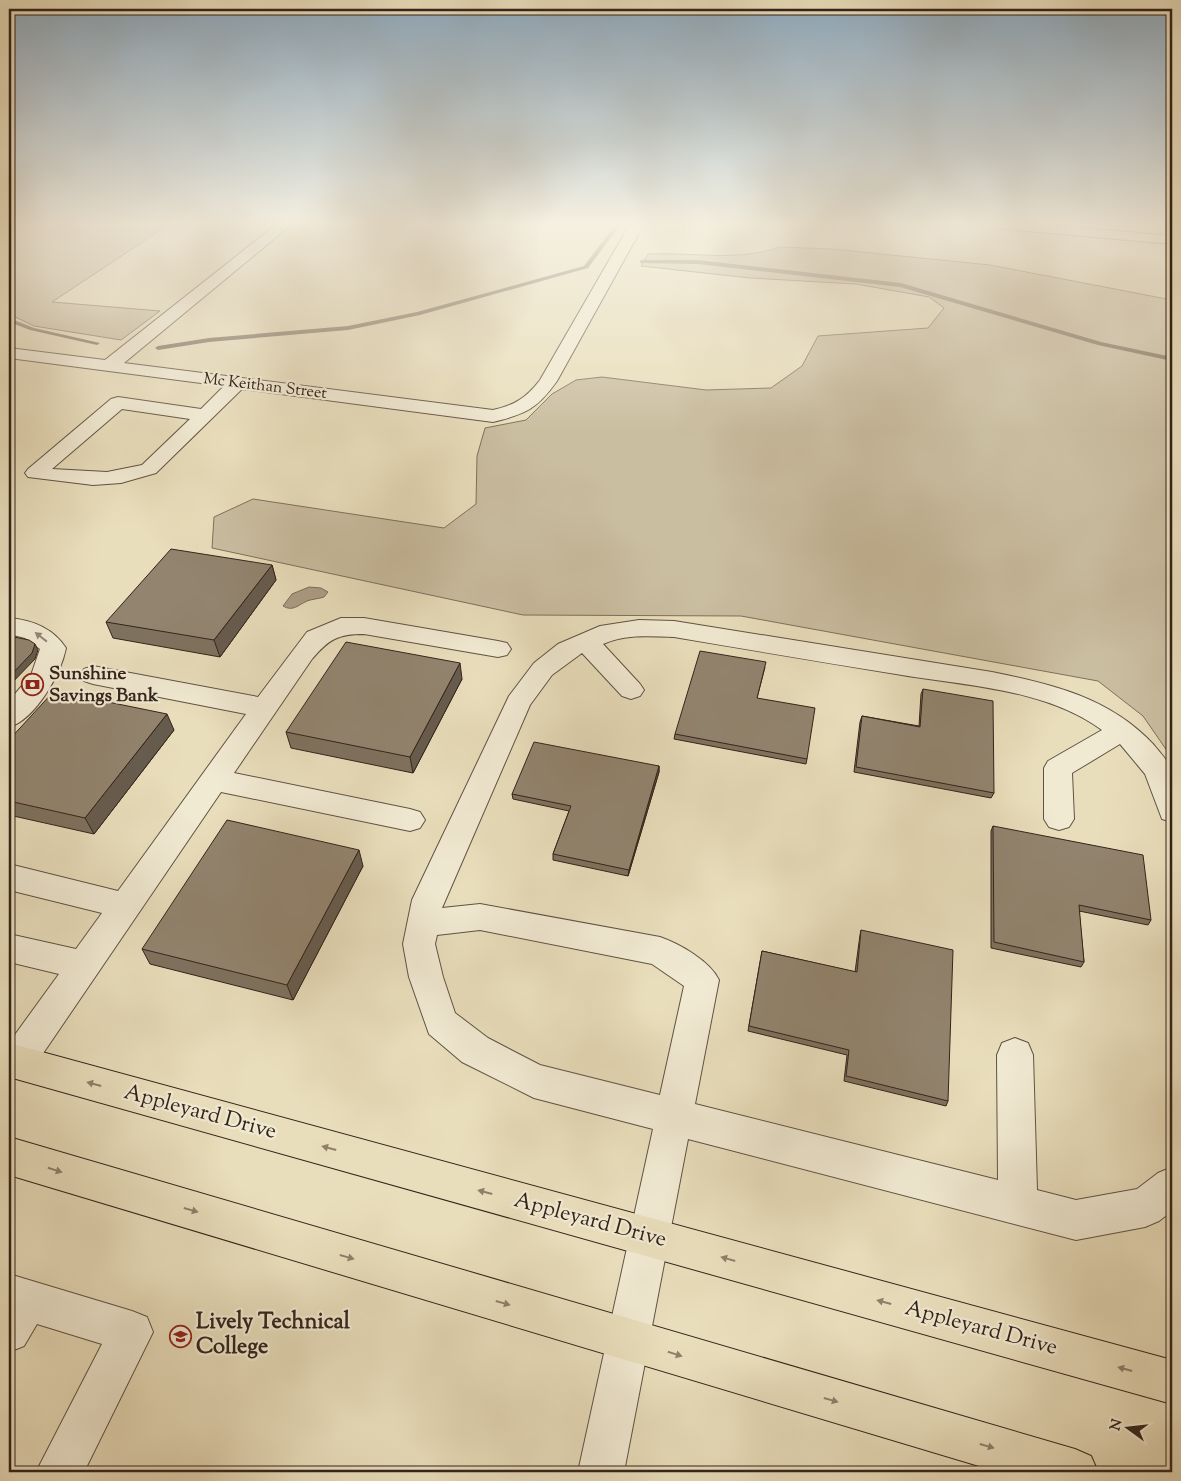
<svg xmlns="http://www.w3.org/2000/svg" width="1181" height="1481" font-family="'Sorts Mill Goudy',serif">
  <style>
    .green { fill: #cabea1; stroke: #7e705e }
    .water { fill: #ab9e85; stroke: #7b6d5b }
    .lines { fill: none; stroke-linecap: round; stroke-linejoin: round }
    .stream { fill: #7b6d5b; fill-rule: evenodd }
    .minor-casing { stroke: #605243; stroke-width: 2 }
    .major-casing { stroke: #33231b; stroke-width: 2 }
    .minor { fill: #f1ead3; fill-rule: evenodd }
    .major { fill: #e9debc; fill-rule: evenodd }
    .wall { fill: #7e725f; stroke: #33231b }
    .shaded-wall { fill: #665c4e; stroke: #33231b }
    .building { fill: #92846f; stroke: #33231b }
    .oneway { fill: #928677 }
    .oneway2 { fill: #8e806c }
    .labels { text-anchor: middle; dominant-baseline: central; stroke-width: 4.5; stroke-linejoin: round; paint-order: stroke }
    .far-street-label { font-size: 16px; fill: #33231b; stroke: #f1ead3 }
    .poi-label { font-size: 19px; font-weight: bold; fill: #33231b; stroke: #f1ead3; text-anchor: start }
    .near-street-label { font-size: 22px; fill: #33231b; stroke: #f1ead3 }
    .near-poi-label { font-size: 22px; font-weight: bold; fill: #33231b; stroke: #f1ead3; text-anchor: start }
  </style>
  <rect width="100%" height="100%" fill="#e9debc"/>
  <filter id="stains"><feTurbulence type="fractalNoise" baseFrequency=".004" numOctaves="4"/><feColorMatrix values="0 0 0 0 .2 0 0 0 0 .09 0 0 0 0 .02 0 0 0 .5 -.17"/></filter>
  <radialGradient id="worn" r=".72"><stop offset=".6" stop-color="#630" stop-opacity="0"/><stop offset="1" stop-color="#630" stop-opacity=".3"/></radialGradient>
  <!-- green -->
  <g class="green">
    <polygon points="9,224 153,224 162,229 52,302 160,311 121,340 34,326 9,314"/>
    <path d="M780,247l52,2 158,16 182,35v458l-29,-42 -45,-35 -357,-65 -218,-1 -311,-67 2,-31 39,-18 191,29 32,-24 1,-48 8,-28 41,-8 26,-26 24,-14 26,-3 104,13 65,-2 31,-22 16,-30 110,-8 16,-20 -15,-11 -73,-13 -106,-6 -109,-12 7,-12c44,-2 91,8 132,-7z"/>
  </g>
  <!-- water -->
  <path class="water" d="M309,587l12,1 7,4 -4,5c-6,2 -12,2 -17,4 -9,4 -14,11 -24,5l9,-12z"/>
  <g class="lines">
    <!-- stream -->
    <g class="stream">
      <polygon points="616,224 621,224 588,268 420,315 348,330 209,342 158,350 155,348 158,346 209,338 348,326 417,312 584,266"/>
      <polygon points="642,260 697,260 901,283 1101,342 1172,357 1172,361 1098,345 900,287 697,264 640,263 640,261"/>
      <polygon points="9,318 34,328 100,343 97,345 30,330 9,322"/>
    </g>
    <defs>
      <g id="minor">
        <path d="M277,224h15l-168,139 369,47c22,-5 33,-12 47,-30l90,-156h14l-87,157c-20,28 -31,33 -64,41l-251,-33 -86,84 -35,10 -28,2 -65,-8 -3,-4 3,-4 83,-70 7,-2 83,12 23,-23 -215,-28v-10l96,12zM122,409l68,10 -48,46 -35,7 -55,-3z"/>
        <polygon points="987,224 1037,224 1172,236 1172,244 994,228"/>
        <path d="M9,618c23,2 44,10 57,30 -5,26 -31,72 -57,79v-26l22,-26 9,-26 -15,-11 -16,-4z"/>
        <path d="M341,618h23l134,23 9,2 4,6 -4,6 -9,2 -134,-23c-26,0 -35,5 -52,25l-78,114 176,36 10,3 5,8 -5,8 -10,3 -189,-39 -192,282 -13,5 -7,-3v-33l50,-69 -50,-12v-28l67,15 26,-36 -93,-23v-26l109,27 128,-177 -153,-30 -9,-3 -4,-6 4,-6 9,-3 165,31 49,-65z"/>
        <path d="M639,620l35,1 318,51c60,12 118,26 161,72 6,7 17,19 19,28 4,15 0,35 0,50l-10,-3 -17,-45 -25,-30 -48,29 2,46 -5,8 -10,3 -10,-3 -5,-8v-51l4,-7 54,-31c-56,-41 -134,-44 -200,-55 -76,-12 -152,-25 -228,-38 -24,-1 -49,-3 -71,7l37,40 4,6 -4,6 -9,3 -9,-3 -40,-43 -30,22 -22,30 -88,203 38,-4 180,33c20,7 50,24 59,43l-24,124 303,76 -1,-125 5,-12 13,-5 13,5 5,12 4,135 39,10 61,-11 21,-16 14,-6v44l-13,10 -14,6 -69,13 -388,-101 -64,333h-46l75,-343 -119,-31 -72,-36 -33,-28 -20,-57 -6,-33 9,-44 97,-204 25,-33 24,-19 42,-18zM480,930l172,34 32,22 -24,109 -120,-30 -52,-27 -33,-25 -12,-36 -8,-33 2,-9z"/>
        <polygon points="9,1274 132,1311 147,1317 153,1332 84,1472 36,1472 102,1344 37,1324 24,1346 9,1352"/>
      </g>
      <g id="major">
        <polygon points="9,1043 1172,1360 1172,1404 9,1077"/>
        <polygon points="9,1137 1075,1449 1091,1456 1098,1472 999,1472 9,1175"/>
      </g>
    </defs>
    <!-- minor casing -->
    <use href="#minor" class="minor-casing"/>
    <!-- major casing -->
    <use href="#major" class="major-casing"/>
    <!-- minor -->
    <use href="#minor" class="minor"/>
    <!-- major -->
    <use href="#major" class="major"/>
  </g>
  <!-- wall -->
  <g class="wall">
    <polygon points="272,565 276,580 220,657 113,638 106,622"/>
    <polygon points="765,667 757,698 807,759 806,764 674,739 675,734"/>
    <polygon points="462,679 413,773 291,748 286,732"/>
    <polygon points="923,689 994,793 991,798 854,772 860,722 862,716 919,726 921,694"/>
    <polygon points="174,730 94,834 9,815 9,740"/>
    <polygon points="659,766 659,772 628,876 553,860 553,854 569,811 513,799 512,794"/>
    <polygon points="993,826 1151,920 1148,925 1079,911 1084,962 1081,967 991,948 991,831"/>
    <polygon points="363,866 293,1000 150,964 142,949"/>
    <polygon points="861,930 948,1101 946,1106 844,1081 847,1055 748,1031 762,951 855,972 860,935"/>
  </g>
  <!-- shaded-wall -->
  <g class="shaded-wall">
    <polygon points="272,565 276,580 220,657 214,640"/>
    <polygon points="35,644 38,650 35,659 9,686 9,677"/>
    <polygon points="460,663 462,679 413,773 410,757"/>
    <polygon points="167,714 174,730 94,834 85,818"/>
    <polygon points="659,766 659,772 628,876 629,870"/>
    <polygon points="359,850 363,866 293,1000 287,985"/>
  </g>
  <!-- building -->
  <g class="building">
    <polygon points="171,549 272,565 214,640 106,622"/>
    <polygon points="9,636 29,640 35,644 32,653 9,677"/>
    <polygon points="346,642 460,663 410,757 286,732"/>
    <polygon points="700,651 766,662 757,698 815,708 807,759 675,734"/>
    <polygon points="923,689 993,701 994,793 856,767 862,716 920,727"/>
    <polygon points="54,691 167,714 85,818 9,801 9,740"/>
    <polygon points="534,742 659,766 629,870 553,854 571,806 512,794"/>
    <polygon points="227,820 359,850 287,985 142,949"/>
    <polygon points="993,826 1143,855 1151,920 1079,905 1084,962 994,942"/>
    <polygon points="861,930 953,950 948,1101 846,1076 849,1050 749,1026 762,951 857,972"/>
  </g>
  <!-- one-way arrows -->
  <defs><path id="oneway-solid" d="M-6-.8H1V-3.2L6.5 0L1 3.2V.8H-6Z" transform="scale(1.25)"/></defs>
  <use class="oneway" href="#oneway-solid" transform="translate(41 637) rotate(-142)"/>
  <g class="oneway2">
    <use href="#oneway-solid" transform="translate(94 1084) rotate(-165)"/>
    <use href="#oneway-solid" transform="translate(329 1148) rotate(-165)"/>
    <use href="#oneway-solid" transform="translate(55 1170) rotate(17)"/>
    <use href="#oneway-solid" transform="translate(485 1192) rotate(-165)"/>
    <use href="#oneway-solid" transform="translate(191 1210) rotate(16)"/>
    <use href="#oneway-solid" transform="translate(347 1257) rotate(16)"/>
    <use href="#oneway-solid" transform="translate(728 1259) rotate(-164)"/>
    <use href="#oneway-solid" transform="translate(884 1302) rotate(-165)"/>
    <use href="#oneway-solid" transform="translate(503 1303) rotate(16)"/>
    <use href="#oneway-solid" transform="translate(675 1354) rotate(17)"/>
    <use href="#oneway-solid" transform="translate(1125 1369) rotate(-165)"/>
    <use href="#oneway-solid" transform="translate(831 1400) rotate(16)"/>
    <use href="#oneway-solid" transform="translate(987 1446) rotate(16)"/>
  </g>
  <!-- sky -->
  <linearGradient id="sky" x2="0" y2="1"><stop stop-color="#8fabc0"/><stop offset="0.52" stop-color="#f5f0e1"/><stop offset="1" stop-color="#f5f0e1" stop-opacity="0"/></linearGradient>
  <rect width="1181" height="431" fill="url(#sky)"/>
  <!-- icons -->
  <defs>
    <symbol id="bank-ring" viewBox="-11 -11 22 22"><circle r="9.5" fill="#f1ead3" stroke="#8f2418" stroke-width="1.5"/><path d="M-6-4H6V4H-6ZM0-2.3a2.3 2.3 0 1 0 0 4.6a2.3 2.3 0 1 0 0-4.6Z" fill="#8f2418"/></symbol>
    <symbol id="university-ring" viewBox="-11 -11 22 22"><circle r="9.5" fill="#f1ead3" stroke="#8f2418" stroke-width="1.5"/><path d="M0-5L7-2L0 1L-7-2ZM-4 1L0 2.5L4 1V4Q0 6-4 4Z" fill="#8f2418"/></symbol>
  </defs>
  <g fill-rule="evenodd">
    <use href="#bank-ring" x="20" y="672" width="25" height="25"/>
    <use href="#university-ring" x="168" y="1324" width="25" height="25"/>
  </g>
  <g class="labels">
    <!-- far-street labels -->
    <g class="far-street-label">
      <text transform="translate(265 387) rotate(7)">Mc Keithan Street</text>
    </g>
    <!-- poi labels -->
    <g class="poi-label">
      <text x="49" y="674">Sunshine<tspan x="49" dy="22">Savings Bank</tspan></text>
    </g>
    <!-- near-street labels -->
    <g class="near-street-label">
      <text transform="translate(200 1113) rotate(15)">Appleyard Drive</text>
      <text transform="translate(590 1221) rotate(15)">Appleyard Drive</text>
      <text transform="translate(981 1329) rotate(15)">Appleyard Drive</text>
    </g>
    <!-- near-poi labels -->
    <g class="near-poi-label">
      <text x="196" y="1323">Lively Technical<tspan x="196" dy="25">College</tspan></text>
    </g>
  </g>
  <!-- margin -->
  <rect width="1181" height="1481" fill="none" stroke="#e9debc" stroke-width="30"/>
  <rect x="10" y="10" width="1161" height="1461" fill="none" stroke="#33231b" stroke-width="2.5"/>
  <rect x="15" y="15" width="1151" height="1451" fill="none" stroke="#33231b"/>
  <!-- north arrow -->
  <g transform="translate(1128 1428) rotate(285)" stroke="#f1ead3" stroke-width="4" paint-order="stroke">
  <path d="M0-4L9 19L0 12L-9 19Z" fill="#33231b"/>
  <text y="-8" font-size="14" font-weight="bold" text-anchor="middle" fill="#33231b">N</text>
  </g>
  <rect width="100%" height="100%" filter="url(#stains)"/>
  <rect width="100%" height="100%" fill="url(#worn)"/>
</svg>
